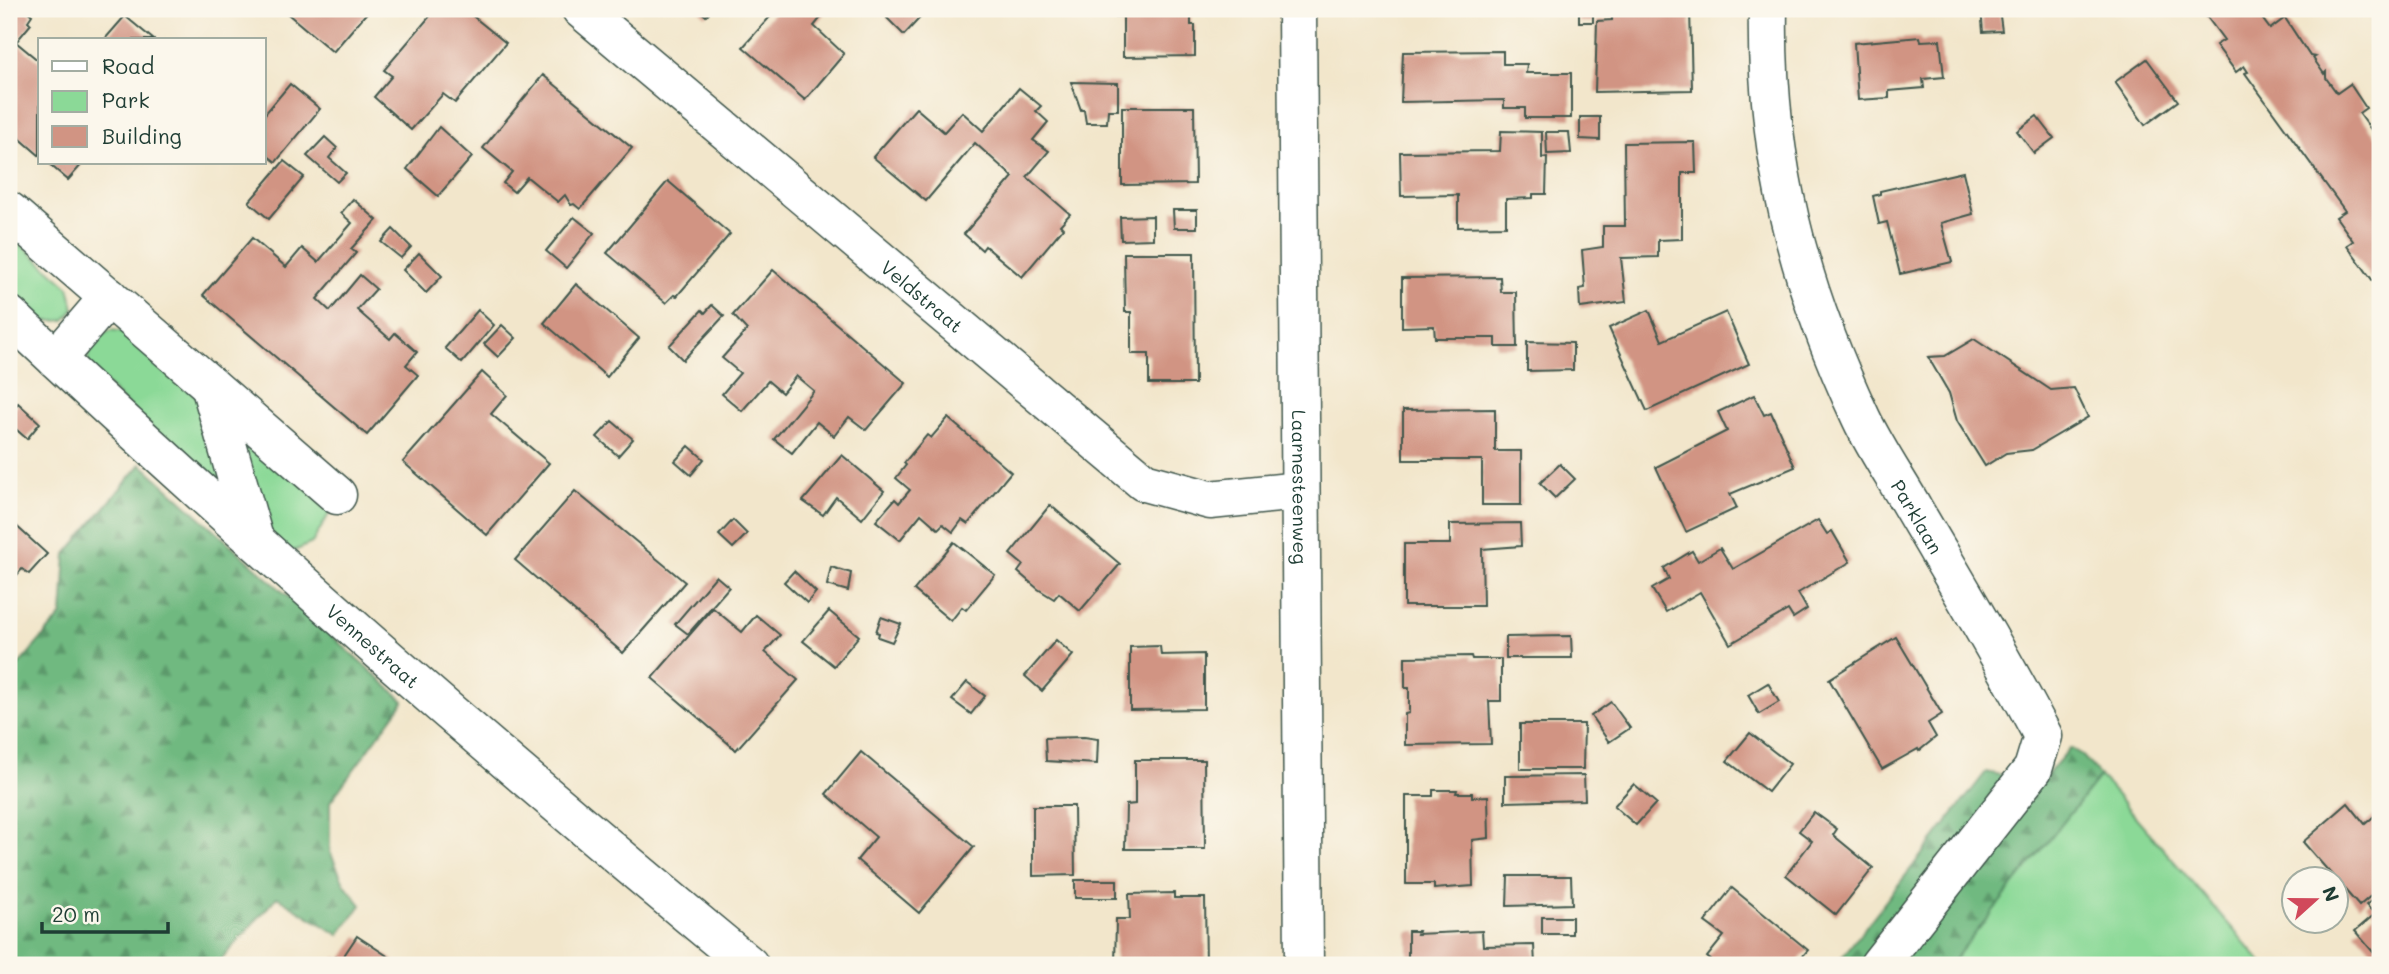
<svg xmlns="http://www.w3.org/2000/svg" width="2389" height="974" font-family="Mali,sans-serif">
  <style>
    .green { fill: #8bd997; stroke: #558b66; stroke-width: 2 }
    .forest { fill: url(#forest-firs); stroke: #487b5a; stroke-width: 2 }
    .building { fill: #d19483 }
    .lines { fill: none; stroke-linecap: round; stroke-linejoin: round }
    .minor-casing { stroke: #3f564b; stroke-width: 41 }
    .minor { stroke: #fff; stroke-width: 38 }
    .labels { text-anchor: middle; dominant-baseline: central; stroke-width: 6; stroke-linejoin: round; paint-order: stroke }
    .street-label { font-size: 19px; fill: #1f3d34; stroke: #fbf7ec }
  </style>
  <defs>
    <pattern id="forest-firs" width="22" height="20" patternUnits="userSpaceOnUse" patternTransform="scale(1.75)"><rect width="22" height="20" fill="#70b980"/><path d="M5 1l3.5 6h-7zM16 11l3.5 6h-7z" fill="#5b986a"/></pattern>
  </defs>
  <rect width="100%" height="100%" fill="#fbf7ec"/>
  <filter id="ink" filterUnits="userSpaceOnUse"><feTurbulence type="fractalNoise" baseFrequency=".0143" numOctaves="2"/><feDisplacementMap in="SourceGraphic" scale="14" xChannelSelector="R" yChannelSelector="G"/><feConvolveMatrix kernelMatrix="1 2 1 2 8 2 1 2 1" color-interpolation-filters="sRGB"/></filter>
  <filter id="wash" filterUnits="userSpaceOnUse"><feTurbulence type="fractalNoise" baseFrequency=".00686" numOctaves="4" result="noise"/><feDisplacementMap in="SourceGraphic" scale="28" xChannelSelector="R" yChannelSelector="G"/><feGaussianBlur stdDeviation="1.57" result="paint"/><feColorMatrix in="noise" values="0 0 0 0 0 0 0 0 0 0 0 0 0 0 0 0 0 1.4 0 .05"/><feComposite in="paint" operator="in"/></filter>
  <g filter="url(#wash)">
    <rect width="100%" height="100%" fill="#f2e6cb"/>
    <!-- green -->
    <g class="green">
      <path d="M9,234l60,53 5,22 -9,11c-25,4 -37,-2 -56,-19z"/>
      <path d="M111,330l15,2 76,69 30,105 -144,-139c-1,-21 4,-28 23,-37z"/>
      <polygon points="230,422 332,509 312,543 290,553 261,523"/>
      <polygon points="2100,776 2264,965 1950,965"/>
    </g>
    <!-- forest -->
    <g class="forest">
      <polygon points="141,464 404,701 330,802 330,852 344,883 361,905 339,935 277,897 216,965 9,965 9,676 62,615 66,554"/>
      <polygon points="2070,748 2082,755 2100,776 1950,965 1836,965 1986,772 2040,783"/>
    </g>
    <g id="blocks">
      <!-- building -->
      <g class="building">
        <polygon points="9,9 25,9 32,15 28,21 31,24 16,42 40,62 40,156 9,129"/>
        <polygon points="282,9 370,9 333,52"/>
        <polygon points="436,9 464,9 506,43 455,103 443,94 411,130 374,97 392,76 384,70"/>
        <polygon points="698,9 712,9 706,16"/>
        <polygon points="777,9 828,9 814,26 844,54 805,100 743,47"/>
        <polygon points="896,9 928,9 904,35 887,18"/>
        <polygon points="1071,9 1195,9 1195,14 1191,14 1191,25 1195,25 1195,56 1123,57 1123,16 1096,17 1096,12 1071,11"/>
        <rect x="1579" y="9" width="14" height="13"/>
        <polygon points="1612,9 1690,9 1692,90 1595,92 1597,21 1612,20"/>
        <polygon points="1981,9 1999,9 2002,31 1983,32"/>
        <polygon points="2210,9 2255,9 2270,29 2285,18 2310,56 2315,57 2313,58 2324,74 2326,72 2326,78 2337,93 2350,84 2366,108 2359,113 2380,142 2380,276 2373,281 2347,245 2353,241 2336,217 2345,211 2245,73 2248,72 2244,66 2236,72 2216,45 2224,40 2204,13"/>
        <polygon points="125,16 154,40 104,40"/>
        <polygon points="1920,37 1921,41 1940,40 1944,77 1923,79 1924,88 1889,91 1889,98 1858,100 1854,43"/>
        <polygon points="1503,51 1503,64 1527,64 1526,73 1571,73 1571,118 1525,118 1525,108 1504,108 1504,100 1401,102 1403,52"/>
        <polygon points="2147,59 2178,101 2145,125 2115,82"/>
        <polygon points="543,75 632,148 580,209 574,204 571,205 565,195 558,202 527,177 514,192 503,183 512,172 483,148"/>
        <polygon points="1071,82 1118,83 1118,110 1108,110 1107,123 1086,123 1084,110 1081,110"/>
        <polygon points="290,84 320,109 276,162 264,153 264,115"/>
        <polygon points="1019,88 1041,106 1036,111 1048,122 1033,140 1049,151 1027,177 1070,214 1060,225 1063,228 1022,277 985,246 982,250 964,234 1013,177 975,143 926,201 873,157 916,108 944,132 962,112 983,131"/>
        <polygon points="1122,107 1194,107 1195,184 1122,185"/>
        <polygon points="2037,116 2054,138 2034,153 2017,131"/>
        <polygon points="1580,117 1600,117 1600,140 1580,139"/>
        <polygon points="439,127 472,157 438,196 407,169"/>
        <polygon points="1501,131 1542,132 1542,158 1547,157 1546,194 1533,194 1533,198 1506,199 1506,226 1458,227 1458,195 1401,196 1400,152 1500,151"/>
        <polygon points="1546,132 1569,132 1571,153 1547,154"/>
        <polygon points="325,137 337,148 329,158 346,173 337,182 307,156"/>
        <polygon points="1695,142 1696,173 1682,173 1682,239 1658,240 1658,257 1621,258 1626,302 1580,308 1579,289 1585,288 1582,250 1603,247 1603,226 1625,226 1624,143"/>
        <polygon points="284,161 304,177 269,219 249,202"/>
        <polygon points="48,163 83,163 68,180"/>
        <polygon points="1963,172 1973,214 1941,223 1952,262 1900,274 1887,222 1879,224 1873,196 1880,194 1880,191"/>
        <polygon points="668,181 730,234 677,296 674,295 666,303 607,253"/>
        <polygon points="353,199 377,220 351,249 356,253 317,299 330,311 360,275 376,289 357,310 390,339 395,333 417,352 406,365 418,375 367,435 203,295 252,238 286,267 302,248 318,262 352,223 341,213"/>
        <polygon points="1173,210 1197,210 1197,228 1174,228"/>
        <polygon points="1153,216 1153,239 1121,240 1120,217"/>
        <polygon points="574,217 594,233 566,268 546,251"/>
        <polygon points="393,229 411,247 401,258 381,242"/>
        <polygon points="419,253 442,276 426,293 403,270"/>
        <polygon points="1124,253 1194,253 1195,384 1149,384 1149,354 1131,354 1131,312 1125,312"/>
        <polygon points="773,270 906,383 866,430 849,417 834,436 817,422 792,453 774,439 814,391 796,376 782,393 768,381 742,411 722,394 740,373 722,358 747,330 733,315"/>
        <polygon points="1500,277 1501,292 1516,292 1517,347 1496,347 1496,338 1435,338 1434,326 1402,327 1402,278"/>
        <polygon points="576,284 639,338 607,377 544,323"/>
        <polygon points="712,305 724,316 683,360 669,346 702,310 705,313"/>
        <polygon points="478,310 494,325 462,363 445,348"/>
        <polygon points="1649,310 1662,341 1726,312 1749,364 1647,411 1609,328"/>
        <polygon points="502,325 516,338 498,357 484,344"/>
        <polygon points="1974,339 2051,390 2074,388 2088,417 2032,450 2006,453 1985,466 1957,421 1949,393 1928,357 1945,356"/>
        <polygon points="1527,342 1573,343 1573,370 1527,371"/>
        <polygon points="482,372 507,395 491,414 549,463 487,535 403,462"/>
        <polygon points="1754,395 1764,415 1771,412 1795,467 1730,494 1737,508 1686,532 1656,467 1727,431 1718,412"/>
        <polygon points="18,403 40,423 27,439 9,423 9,414"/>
        <polygon points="1495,409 1495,451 1521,451 1521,505 1482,505 1482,460 1403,460 1403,410"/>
        <polygon points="948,418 1011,472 968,524 962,520 953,532 943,524 938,529 921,514 900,540 876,521 895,499 899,503 910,490 896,478 906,465 904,463 927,435 931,438"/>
        <polygon points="612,421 633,439 618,456 597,437"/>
        <polygon points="689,446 704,459 691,475 675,461"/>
        <polygon points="842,455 884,491 862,519 836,497 823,515 803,501"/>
        <polygon points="1560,464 1575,479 1555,498 1540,483"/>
        <polygon points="575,491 685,582 623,653 515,560"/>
        <polygon points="1050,505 1120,564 1080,611 1059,593 1054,599 1038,589 1018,572 1023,565 1010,554"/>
        <polygon points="733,520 747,534 733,548 719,535"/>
        <polygon points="1818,520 1827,534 1832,531 1850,562 1798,593 1807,609 1793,618 1788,610 1730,644 1700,592 1666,612 1652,589 1669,579 1664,568 1692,551 1698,561 1720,548 1733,569"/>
        <polygon points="13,523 47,554 29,574 22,569 9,584 9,527"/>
        <polygon points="1520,523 1521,546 1482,549 1483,606 1404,606 1404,544 1450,544 1450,524"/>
        <polygon points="954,542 995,575 966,610 962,607 951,621 914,590"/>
        <polygon points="831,567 851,573 848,591 827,585"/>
        <polygon points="794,571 816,592 807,603 784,582"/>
        <polygon points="716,576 729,587 688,634 675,624"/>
        <polygon points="713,608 742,632 756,615 780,635 765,652 798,680 736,750 652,678"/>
        <polygon points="829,611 859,636 834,666 803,641"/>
        <polygon points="881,617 901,624 892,642 878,637 879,633 876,632"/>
        <polygon points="1571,636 1572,658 1506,658 1506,637"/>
        <polygon points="1896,637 1942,714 1928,723 1936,737 1919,751 1918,749 1882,769 1829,679"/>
        <polygon points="1056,640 1073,655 1042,691 1025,676"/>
        <polygon points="1160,646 1161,655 1204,654 1204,709 1130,710 1130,647"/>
        <polygon points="1471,656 1472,659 1501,659 1501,701 1489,701 1491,744 1405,745 1405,714 1409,713 1409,688 1405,688 1405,657"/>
        <polygon points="967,682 985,696 971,714 952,700"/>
        <polygon points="1768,683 1779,702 1759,714 1748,695"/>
        <polygon points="1611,702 1630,728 1609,742 1591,716"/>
        <polygon points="1520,724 1584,724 1583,769 1520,769"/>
        <polygon points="1750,733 1790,764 1768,792 1727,761"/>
        <polygon points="1084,737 1098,739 1097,764 1046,761 1045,738"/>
        <polygon points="861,752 974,847 919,913 857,860 876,837 826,794"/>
        <polygon points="1135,760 1204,760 1205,849 1125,849 1126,805 1135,804"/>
        <polygon points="1584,775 1585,800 1505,802 1505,776"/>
        <polygon points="1634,784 1656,803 1636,825 1614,806"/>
        <polygon points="1433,790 1457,790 1456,793 1472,793 1472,797 1488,796 1489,838 1472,840 1473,886 1434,889 1434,884 1406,884 1406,796 1433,796"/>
        <polygon points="2348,803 2365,824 2380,811 2380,888 2359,906 2303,842"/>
        <polygon points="1033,806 1074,806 1075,875 1033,876"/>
        <polygon points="1814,812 1837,829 1833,835 1873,868 1836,915 1786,875 1812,841 1799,831"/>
        <polygon points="1508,876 1571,876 1572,904 1507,906"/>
        <rect x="1075" y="880" width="42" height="18"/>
        <polygon points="1732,888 1808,950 1795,965 1717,965 1707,957 1724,936 1705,922"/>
        <polygon points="1174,893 1174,898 1205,898 1206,965 1115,965 1116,919 1130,919 1129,894"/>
        <polygon points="2378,895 2380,898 2380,960 2355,931 2375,914 2366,905"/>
        <rect x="1542" y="917" width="30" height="17"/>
        <polygon points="1408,931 1418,931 1417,934 1482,931 1483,946 1534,945 1535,965 1408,965"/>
        <polygon points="357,936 392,959 397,965 330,965 336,957 341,960"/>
      </g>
    </g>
  </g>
  <g filter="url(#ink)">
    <use href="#blocks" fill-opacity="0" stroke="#3f564b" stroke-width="2"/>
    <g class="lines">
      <defs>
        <g id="minor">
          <path id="s1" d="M581,9l563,473 66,18 89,-9"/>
          <path id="s2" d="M1297,9l7,956"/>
          <path id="s3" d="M1768,9c-3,149 30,275 93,409 15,32 36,62 53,92 44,75 89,149 129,226l-10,33 -154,196"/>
          <polyline points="9,211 337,495"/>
          <path id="s4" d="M9,315c239,225 487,441 740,650"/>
          <polyline points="56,359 109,297"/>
          <polyline points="210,385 254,539"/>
        </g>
      </defs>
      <!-- minor casing -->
      <use href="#minor" class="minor-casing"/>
      <!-- minor -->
      <use href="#minor" class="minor"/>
    </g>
  </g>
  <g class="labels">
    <!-- street labels -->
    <g class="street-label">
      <text stroke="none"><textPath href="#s1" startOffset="446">Veldstraat</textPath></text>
      <text stroke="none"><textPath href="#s2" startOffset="478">Laarnesteenweg</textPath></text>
      <text stroke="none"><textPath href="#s3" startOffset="537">Parklaan</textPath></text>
      <text stroke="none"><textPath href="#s4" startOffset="492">Vennestraat</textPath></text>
    </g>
  </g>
  <!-- margin -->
  <rect width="2389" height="974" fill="none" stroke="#fbf7ec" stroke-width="35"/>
  <!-- legend -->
  <rect x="38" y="38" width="228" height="126" fill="#fbf7ec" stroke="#a3ada2" stroke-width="2"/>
  <rect x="52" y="61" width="35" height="10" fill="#ffffff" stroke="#a3ada2" stroke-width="2"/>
  <text x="102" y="74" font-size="21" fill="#1f3d34">Road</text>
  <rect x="52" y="91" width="35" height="21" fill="#8bd997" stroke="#a3ada2" stroke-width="2"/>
  <text x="102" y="108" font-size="21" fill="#1f3d34">Park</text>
  <rect x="52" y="126" width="35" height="21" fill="#d19483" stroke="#a3ada2" stroke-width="2"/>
  <text x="102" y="144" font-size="21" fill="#1f3d34">Building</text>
  <!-- north arrow -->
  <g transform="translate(2315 900) rotate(69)"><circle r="33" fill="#fbf7ec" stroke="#a3ada2" stroke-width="2"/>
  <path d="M0-5L12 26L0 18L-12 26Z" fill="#d1495b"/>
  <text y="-10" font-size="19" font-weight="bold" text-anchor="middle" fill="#1f3d34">N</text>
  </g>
  <!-- scale -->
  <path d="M42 922v10h126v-10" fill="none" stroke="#1f3d34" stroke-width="3.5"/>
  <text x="52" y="922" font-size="21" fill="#1f3d34" stroke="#fbf7ec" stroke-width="5" paint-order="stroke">20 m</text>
</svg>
